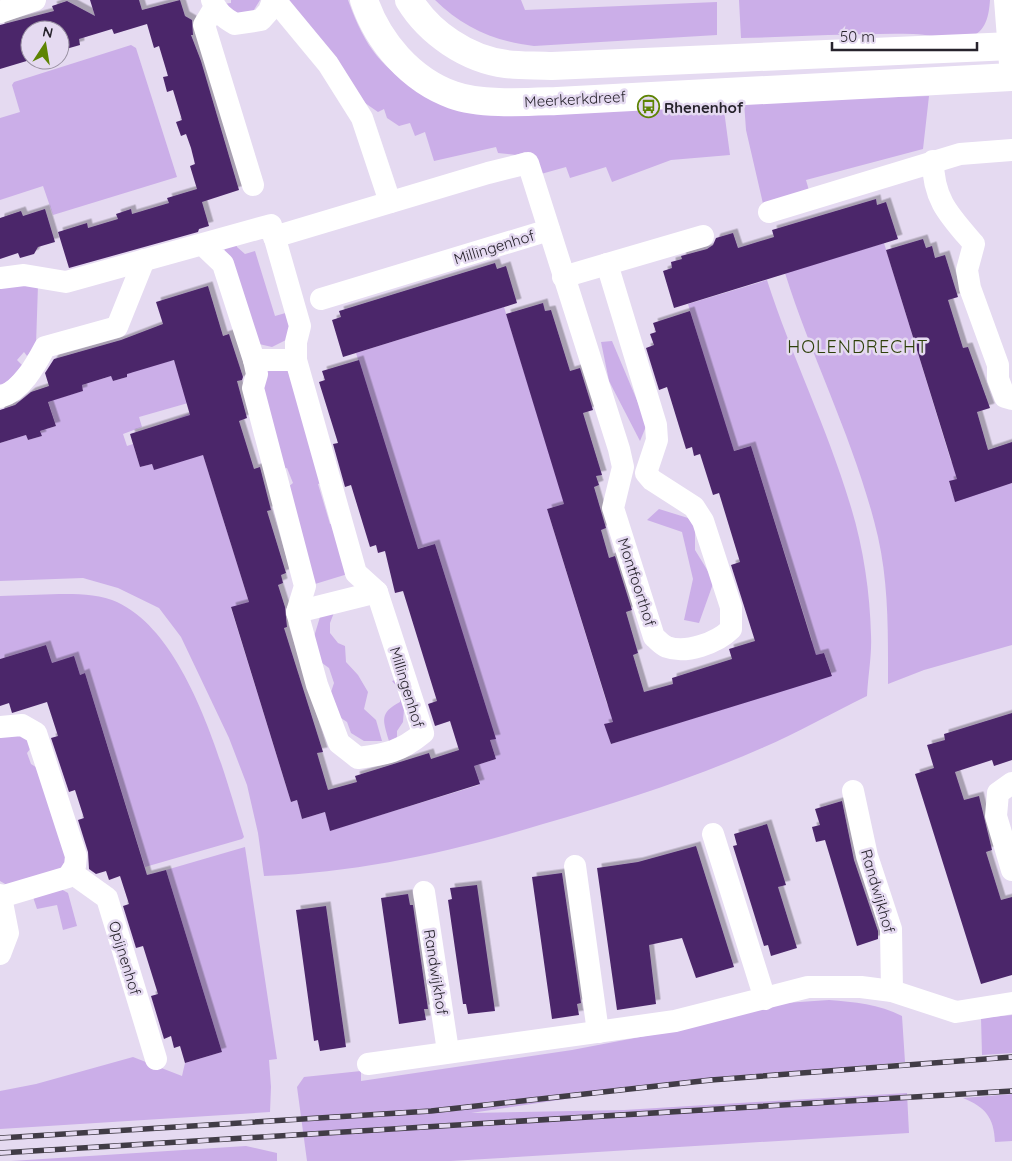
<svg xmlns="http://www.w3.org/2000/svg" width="1012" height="1161" font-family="Quicksand,sans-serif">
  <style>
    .green { fill: #cbaee8 }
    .building { fill: #4c266b; filter: url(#shadow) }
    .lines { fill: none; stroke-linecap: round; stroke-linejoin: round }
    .minor { stroke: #fff; stroke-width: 22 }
    .major { stroke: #fff; stroke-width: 28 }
    .rail-casing { stroke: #413c46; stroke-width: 5.5 }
    .rail { stroke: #e5daf1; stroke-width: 4; stroke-dasharray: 11; stroke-linecap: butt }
    .labels { text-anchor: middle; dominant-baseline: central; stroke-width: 5; stroke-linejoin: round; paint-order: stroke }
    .street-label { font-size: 15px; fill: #27232c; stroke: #e5daf1 }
    .poi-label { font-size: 15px; font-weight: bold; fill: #27232c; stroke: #e5daf1; text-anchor: start }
    .quarter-label { font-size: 18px; letter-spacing: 1px; fill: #2f410b; stroke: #e5daf1 }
  </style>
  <defs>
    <filter id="shadow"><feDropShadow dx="4.5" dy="-4.5" stdDeviation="0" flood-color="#0004"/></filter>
  </defs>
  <rect width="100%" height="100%" fill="#e5daf1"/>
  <!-- green -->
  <g class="green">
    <polygon points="231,0 260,0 252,13 235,17 223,4 231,3"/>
    <path d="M287,0h61c18,50 33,66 76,95l299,8 7,52 -59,5 -59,22 -6,-15 -36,11 -4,-11 -25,7 -4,-11 -12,-11 -9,3 -18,-2 -2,-6 -62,14 -9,-29 -10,4 -5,-13 -11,3 -12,-8 -3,-9 -6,3 -13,-9z"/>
    <path d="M435,0h86l4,10 192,-8v33l-183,11c-38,-4 -72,-19 -99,-46z"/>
    <path d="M739,0h251c-1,15 -4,32 -20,37 -18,5 -40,-3 -57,-3 -57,-1 -115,3 -172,4z"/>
    <polygon points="131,45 136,48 177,177 53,215 43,186 0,200 0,118 20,112 12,85 14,82"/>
    <polygon points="929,96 923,149 806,180 810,194 764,208 746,130 744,102"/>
    <polygon points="234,238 237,247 245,254 255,251 275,316 289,312 290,338 272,347 259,344 220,255"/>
    <path d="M884,243l67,218 11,16 -13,5 6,19 57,-18v162l-88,25 -36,14c0,-49 1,-98 -10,-147 -21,-91 -65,-175 -93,-264z"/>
    <path d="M767,280c24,75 60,147 83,224 13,41 20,88 21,131 1,20 -3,41 -4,61 -35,17 -70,37 -105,52 -71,31 -145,55 -219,76 -92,28 -182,48 -279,52l-6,-43 -11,-48 -18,-47 -48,-101 -22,-29 -41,-20 -35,-10 -83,3v-138l26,-8 2,5 14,-4 -2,-5 16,-5 -8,-25 35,-10 -1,-6 29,-9 2,5 14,-4 -1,-5 48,-12 14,43 -49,14 3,10 -19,7 4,12 6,-2 7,23 12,-3 2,5 12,-46 24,-10 59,189 -18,6 60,194 6,-2 5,19 23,-7 6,18 148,-45 -5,-19 22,-7 -6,-19 5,-2 -60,-194 -18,5 -61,-196 148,-46 61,197 -18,5 60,195 11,16 -13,4 6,20 221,-69 -8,-22 -13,4 1,-17 -61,-194 -18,5 -45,-147z"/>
    <polygon points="0,283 38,285 36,345 27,356 24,352 17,360 22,365 5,385 0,384"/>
    <polygon points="612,341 647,424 640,441 609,381 601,342"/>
    <polygon points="276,369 288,371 325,482 318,484 330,524 337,523 351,573 315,584 287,488 293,483 287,468 279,470 260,402 265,372"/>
    <polygon points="659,509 688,518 695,526 695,550 714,581 699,623 684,620 693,579 682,532 647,520"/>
    <path d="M59,594c18,0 36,0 53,6 75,29 110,166 132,237l-2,2 -97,28 -60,-194 -5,2 -28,-12 -6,-18 -46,14v-63z"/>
    <polygon points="323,607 335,610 330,623 330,633 338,643 345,646 346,662 358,675 368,692 364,709 376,720 382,741 364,741 351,733 347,722 338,716 331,692 334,683 329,668 315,658 313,640"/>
    <path d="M401,678l3,31 -1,13 -6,9v6l-8,4c-6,-21 -10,-28 11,-39l1,-11 -9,-10z"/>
    <polygon points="17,730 34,744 27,753 31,764 42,771 67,849 66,869 12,888 0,881 0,731"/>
    <polygon points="245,847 277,1059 269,1060 271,1087 270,1112 0,1129 0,1091 36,1084 133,1057 182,1076 185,1063 222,1052 166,870"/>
    <polygon points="61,889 68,893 77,926 63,930 57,905 37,909 32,894"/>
    <path d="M829,1000c25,2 50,4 73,16l3,46 -245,23 -189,28 153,-3 283,-17 2,40 -458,28h-144l-10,-74 7,-10 57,-6v10l211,-31 110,-21 103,-26z"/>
    <polygon points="1012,1015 1012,1053 982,1055 981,1018"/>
    <path d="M1012,1094v47l-17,1c-1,-25 -10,-35 -32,-44z"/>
    <polygon points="246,1146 277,1153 277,1161 11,1161"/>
  </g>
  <!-- building -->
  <g class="building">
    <polygon points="90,0 139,0 142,10 180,0 185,16 192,20 193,35 191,35 201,61 239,190 202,202 209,226 199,229 198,232 69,268 58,232 87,223 88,228 118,219 116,214 131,209 132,214 169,203 167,198 197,189 190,166 195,164 191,148 186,134 181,136 176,122 182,120 173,90 167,92 163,77 168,76 159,46 154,48 147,24 114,34 112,29 79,39 80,45 66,49 64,43 60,45 60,30 30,30 30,60 0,69 0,25 54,11 52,6 67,1 95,16"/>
    <polygon points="876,199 877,205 886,202 898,239 674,308 663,271 672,268 671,262 682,259 681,256 707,249 713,245 716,238 733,233 738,248 774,237 772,230"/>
    <polygon points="45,209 55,242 38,247 34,254 20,258 18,253 0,259 0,218 21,211 23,216"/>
    <polygon points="923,239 926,248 932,246 935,258 945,255 958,297 948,300 963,348 968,347 990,408 977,412 988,450 1012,442 1012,483 955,502 949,481 957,479 886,250"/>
    <polygon points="495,263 497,269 506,266 517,303 343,357 332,320 341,317 339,311"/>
    <polygon points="208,286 223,336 229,334 243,377 242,380 237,381 247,418 239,421 254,469 260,467 271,510 267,511 286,573 281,575 283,583 278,585 285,607 287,627 284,628 323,752 317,753 328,790 357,782 355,776 429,753 431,759 459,750 450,721 435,726 428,704 437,701 403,591 395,593 385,551 378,553 376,545 370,547 351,485 345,487 333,444 338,443 319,382 325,380 322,371 359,360 418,549 435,544 496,739 490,740 496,759 474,766 480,784 330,831 325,812 302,819 297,800 291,802 231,607 249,602 203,455 154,470 152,464 140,467 130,434 190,415 174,360 127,374 127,377 113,381 111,376 82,385 83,391 48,402 56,426 40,431 42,436 28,440 26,435 0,443 0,410 15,405 31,392 49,386 45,373 54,359 121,340 163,324 156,302"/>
    <polygon points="543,303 545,311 551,310 570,371 580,368 593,410 583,413 602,475 596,476 599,485 594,487 606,528 601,530 609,558 615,556 632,610 626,612 638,653 633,655 644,692 673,684 672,678 732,659 729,649 755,641 731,565 740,562 719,493 713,495 700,454 694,456 692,447 686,449 667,387 659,390 646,348 654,345 650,334 656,332 653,323 690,311 734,451 751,446 816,655 824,653 832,676 611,744 604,724 613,722 547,509 564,504 506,314"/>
    <polygon points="46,645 52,663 74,656 80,675 85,673 147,875 166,870 222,1052 185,1063 180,1046 174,1048 171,1036 164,1039 151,996 158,994 143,946 136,948 123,906 129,904 120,876 109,880 106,871 96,874 89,869 88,852 78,820 84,818 75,790 69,792 51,738 58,736 47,702 12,713 9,703 0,706 0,659"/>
    <polygon points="1012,713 1012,760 994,766 992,760 955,772 964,800 979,796 992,850 986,852 1001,900 1012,897 1012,975 981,984 915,774 934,768 927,745 945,740 944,734"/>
    <polygon points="842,801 854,860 878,931 878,939 857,946 825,840 816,842 812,827 820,825 815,809"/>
    <polygon points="767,824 786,885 778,887 797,948 771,956 768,945 764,946 733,846 737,845 734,834"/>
    <polygon points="696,846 734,967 696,978 682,938 649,945 656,1004 617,1010 597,868 638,862"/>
    <polygon points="562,873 581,1003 577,1004 579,1015 552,1019 532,877"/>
    <polygon points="477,885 495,1011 468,1014 466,1004 463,1004 448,900 452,899 450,888"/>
    <polygon points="408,894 410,905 413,905 428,1009 424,1009 426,1020 399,1024 381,898"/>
    <polygon points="326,906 346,1047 320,1051 318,1040 314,1041 296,910"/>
  </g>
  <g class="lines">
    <!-- minor -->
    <g class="minor">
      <path d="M212,0c5,12 12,18 23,24l26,-4 8,-9 4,-11"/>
      <polyline points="275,0 328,64 362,118 390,202"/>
      <polyline points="1005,0 1011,77"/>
      <polyline points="215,7 204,25 253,185"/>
      <polyline points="0,12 35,0"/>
      <path d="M933,161c0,39 17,55 41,83l-7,26 3,18 28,77v14l7,18 7,2"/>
      <polyline points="769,212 960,154 1012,150"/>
      <path d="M274,237l214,-64 40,-10 91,286 4,18 -10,41 41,129c4,3 8,8 13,10 19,7 50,-4 64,-18v-22l-28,-86 -9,-14 -42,-27 -6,-7 11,-33 -1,-15 -49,-161"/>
      <polyline points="563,277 703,236"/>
      <path d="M0,278l24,-3 42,7 205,-57 29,101 -4,16v18l60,213 21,19 46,141c-23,19 -36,21 -65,25l-19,-15 -22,-58 -20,-73 8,-26 -52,-198 4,-14 -3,-14 -31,-96 -20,-19"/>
      <polyline points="321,299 549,230"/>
      <polyline points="254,360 296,360"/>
      <path d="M0,397c21,-6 35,-31 45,-50l72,-20 27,-67"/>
      <polyline points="297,612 377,592"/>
      <polyline points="0,727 22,725 36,733 76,856 75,866 68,877 1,897 0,895"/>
      <polyline points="1012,783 998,793 996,816 1012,870"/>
      <polyline points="853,791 867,856 891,929 892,991"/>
      <polyline points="713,834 765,999"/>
      <polyline points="575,866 598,1032"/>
      <polyline points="72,873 107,898 156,1059"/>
      <polyline points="424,892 448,1051"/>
      <polyline points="0,954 8,933 1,897"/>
      <polyline points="368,1064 675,1021 808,987 861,987 892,991 956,1012 1012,1003"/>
    </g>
    <!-- major -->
    <g class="major">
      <path d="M364,0c14,42 47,80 89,95 27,10 75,7 104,6l455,-24"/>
      <path d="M409,0c20,33 58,59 97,64 15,2 31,1 46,2l460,-20"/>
    </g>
    <defs>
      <g id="rail">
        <polyline points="0,1138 431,1111 711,1080 1012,1057"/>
        <polyline points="0,1153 1012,1091"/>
      </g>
    </defs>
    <!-- rail casing -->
    <use href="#rail" class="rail-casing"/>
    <!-- rail -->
    <use href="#rail" class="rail"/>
  </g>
  <!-- icons -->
  <defs>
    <symbol id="bus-ring" viewBox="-11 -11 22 22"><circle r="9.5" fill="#e5daf1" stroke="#5e8403" stroke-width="1.5"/><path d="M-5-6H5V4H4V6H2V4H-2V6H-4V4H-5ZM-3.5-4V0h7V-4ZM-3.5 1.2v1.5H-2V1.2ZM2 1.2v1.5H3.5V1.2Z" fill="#5e8403"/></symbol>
  </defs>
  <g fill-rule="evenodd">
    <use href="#bus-ring" x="636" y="94" width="25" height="25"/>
  </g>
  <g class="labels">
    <!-- street labels -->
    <g class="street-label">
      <text transform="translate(575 99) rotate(-3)">Meerkerkdreef</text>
      <text transform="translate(494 247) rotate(-17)">Millingenhof</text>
      <text transform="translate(637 582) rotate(72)">Montfoorthof</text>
      <text transform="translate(407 687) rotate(73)">Millingenhof</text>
      <text transform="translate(878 891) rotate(74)">Randwijkhof</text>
      <text transform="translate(125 958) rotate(73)">Opijnenhof</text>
      <text transform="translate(436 972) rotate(81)">Randwijkhof</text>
    </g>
    <!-- poi labels -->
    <g class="poi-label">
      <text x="664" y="107">Rhenenhof</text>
    </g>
    <!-- quarter labels -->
    <g class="quarter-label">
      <text x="858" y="346">HOLENDRECHT</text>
    </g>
  </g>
  <!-- north arrow -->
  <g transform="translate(45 45) rotate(12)"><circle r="24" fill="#e5daf1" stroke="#9991a2"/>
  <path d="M0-4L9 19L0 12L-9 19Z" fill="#5e8403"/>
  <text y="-8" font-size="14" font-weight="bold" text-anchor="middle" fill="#27232c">N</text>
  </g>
  <!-- scale -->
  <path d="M832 42v8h145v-8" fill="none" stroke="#27232c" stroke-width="2.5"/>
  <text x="840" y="42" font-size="15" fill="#27232c" stroke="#e5daf1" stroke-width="4" paint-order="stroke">50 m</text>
</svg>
